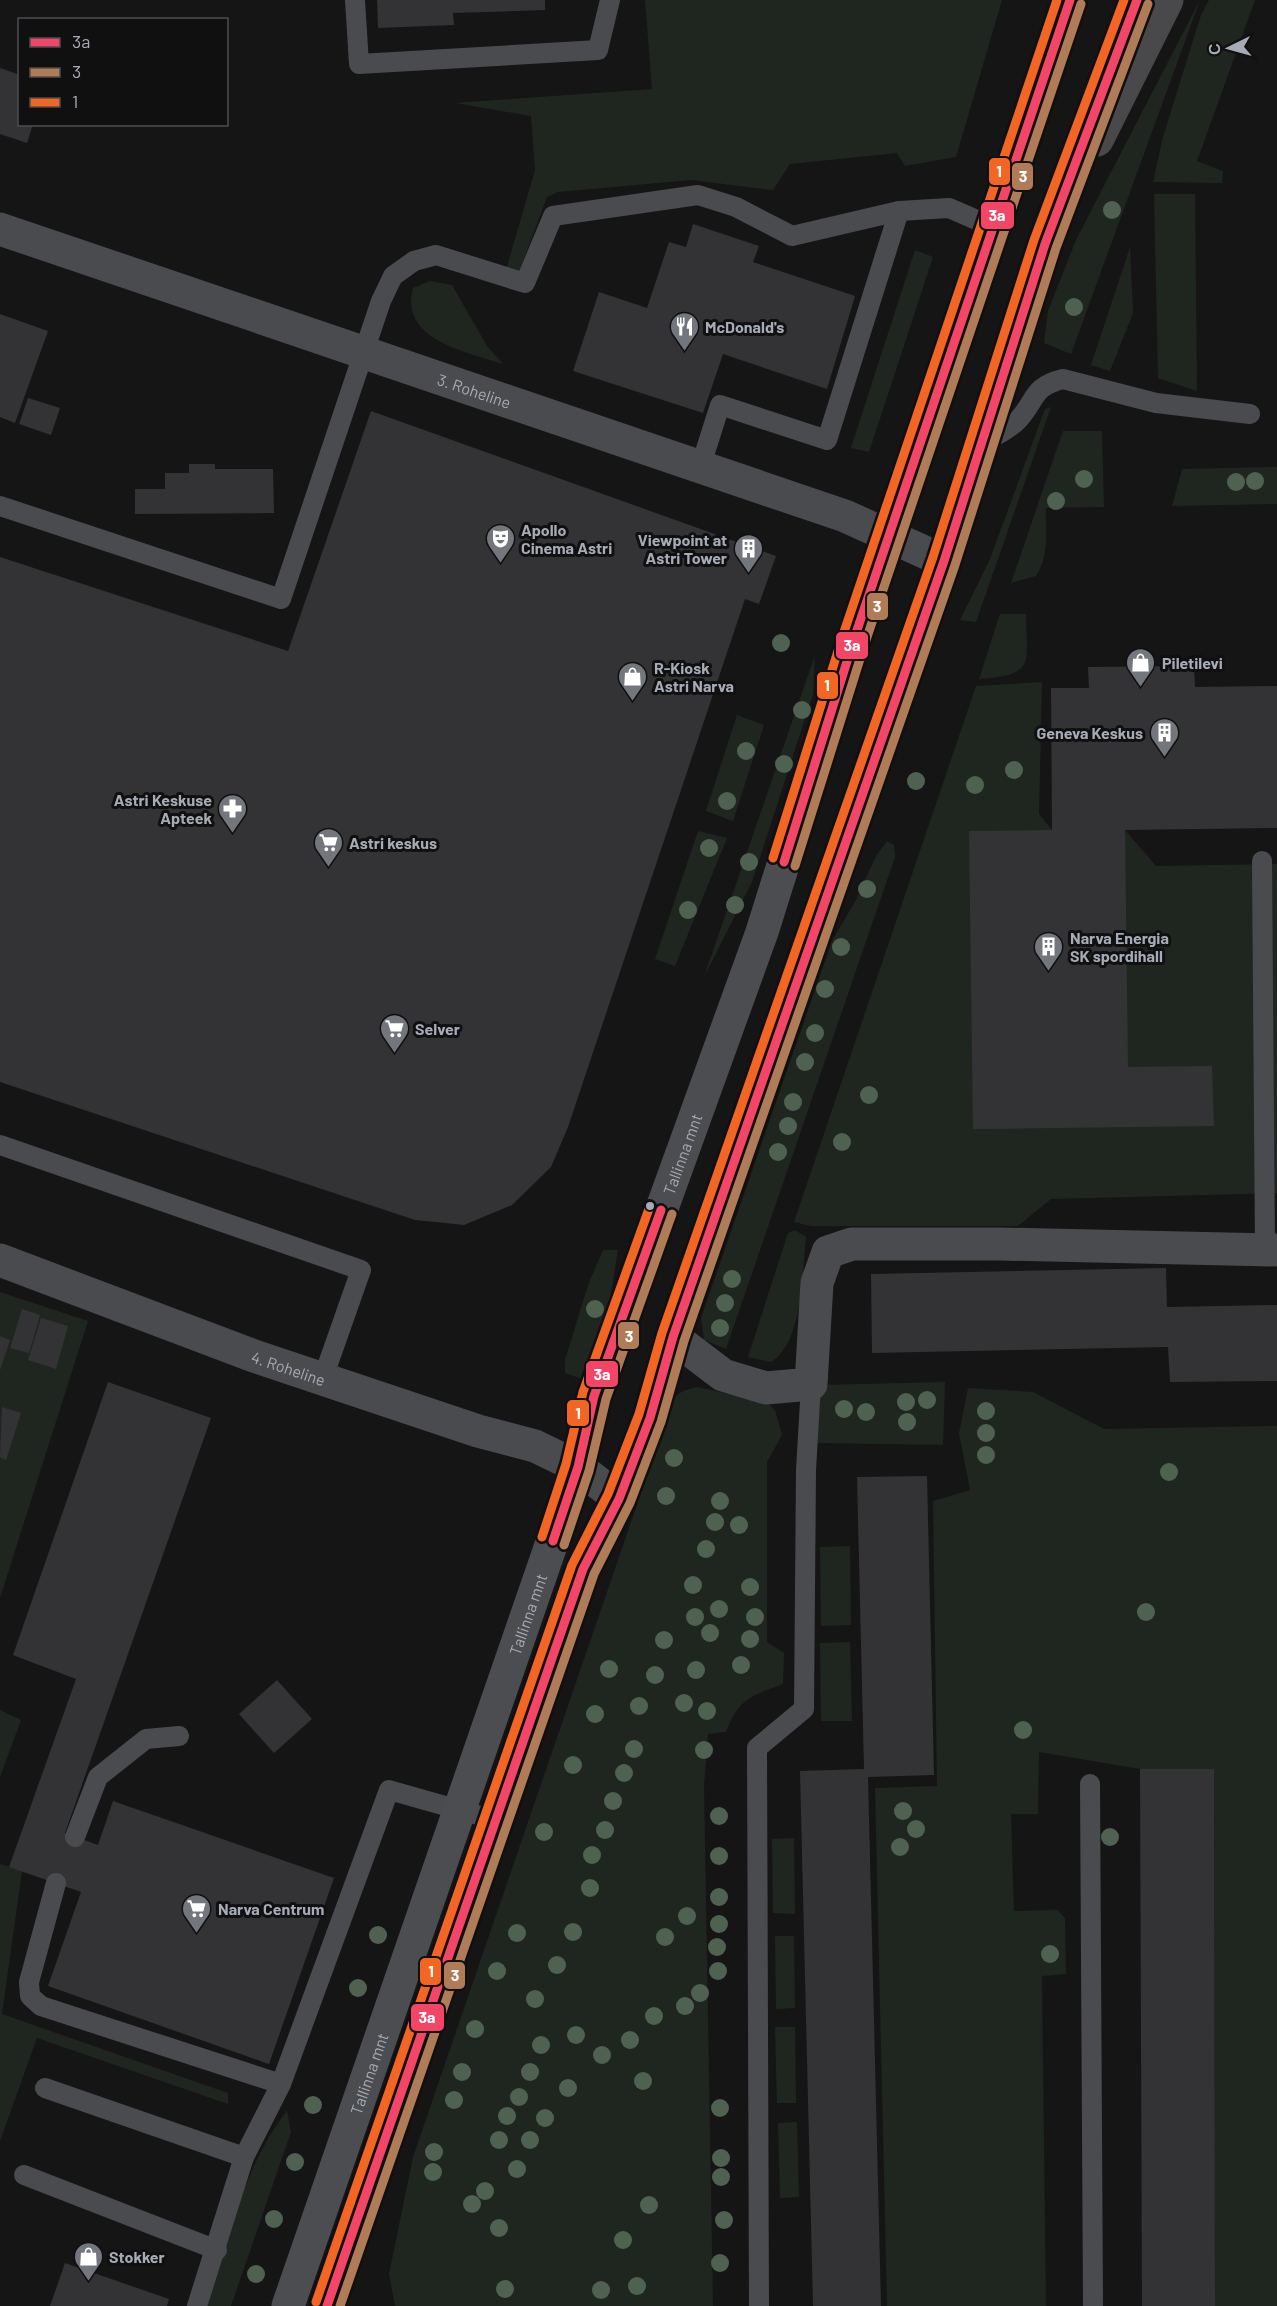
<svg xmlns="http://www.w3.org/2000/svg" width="1277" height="2306" font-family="Barlow,sans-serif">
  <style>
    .green { fill: #1f2620 }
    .building { fill: #333335 }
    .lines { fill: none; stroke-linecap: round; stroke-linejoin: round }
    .lane { stroke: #4a4b4e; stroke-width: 20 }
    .street { stroke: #4a4b4e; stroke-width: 33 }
    .secondary { stroke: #49494c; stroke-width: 33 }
    .highway { stroke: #4c4d50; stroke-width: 33 }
    .bus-1-casing { stroke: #101011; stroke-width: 14 }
    .bus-2-casing { stroke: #101011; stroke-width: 14 }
    .bus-3-casing { stroke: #101011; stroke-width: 14 }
    .bus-1 { stroke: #f34667; stroke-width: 9 }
    .bus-2 { stroke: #b07c57; stroke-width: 9 }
    .bus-3 { stroke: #f26522; stroke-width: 9 }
    .tree { fill: #4f6151 }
    .bus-dot { fill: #a7abb6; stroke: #101011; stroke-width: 2 }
    .labels { text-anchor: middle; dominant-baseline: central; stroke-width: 6; stroke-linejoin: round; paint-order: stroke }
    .poi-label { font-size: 16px; font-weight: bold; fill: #a7abb6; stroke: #101011; text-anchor: start }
    .street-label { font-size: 16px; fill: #a7abb6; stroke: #101011 }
    .line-badge { stroke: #101011; stroke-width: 2 }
    .badge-label { font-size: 16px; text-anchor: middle; font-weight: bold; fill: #fff }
  </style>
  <rect width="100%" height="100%" fill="#151516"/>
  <!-- green -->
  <g class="green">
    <polygon points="645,0 1002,0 956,157 905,166 897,153 790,164 773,190 691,180 558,192 547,197 516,280 504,277 535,170 531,116 455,103 652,89"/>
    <polygon points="1200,0 1071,354 1044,343 1048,311 1076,240"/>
    <polygon points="1209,0 1255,0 1197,161 1223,171 1222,183 1153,182 1163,137 1201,15"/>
    <polygon points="1154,194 1195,194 1197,391 1158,378"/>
    <polygon points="1130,247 1133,313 1110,371 1091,365"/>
    <polygon points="915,250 933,257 869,452 851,448"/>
    <path d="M430,281l22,4 35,61 16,18c-36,-12 -104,-24 -90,-76z"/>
    <polygon points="1051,407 976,622 960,620 990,559 1045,409"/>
    <path d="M1063,431h39l2,76 -58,1c-1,24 4,47 -10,68l-25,7z"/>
    <polygon points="1277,467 1277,504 1172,506 1182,469"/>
    <path d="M1000,614h26c1,50 10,61 -47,65z"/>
    <polygon points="815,655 813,694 752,882 704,977"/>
    <polygon points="1042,682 1039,814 1052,830 1125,830 1156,866 1277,864 1277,1193 1051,1199 1018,1226 811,1226 794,1222 976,686"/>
    <polygon points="737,715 764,725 733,821 706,811"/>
    <polygon points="698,831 727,838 675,966 655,959"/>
    <polygon points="887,841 894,845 895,857 726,1349 704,1340 701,1318 832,941 856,900 876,856"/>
    <path d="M795,1230l11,7c-4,35 -3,106 -35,125l-23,-5 40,-124z"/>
    <polygon points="603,1250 618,1250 607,1317 588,1381 565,1373 565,1360 588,1285"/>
    <polygon points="0,1292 88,1321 0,1598"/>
    <polygon points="945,1382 943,1445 817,1443 821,1385"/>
    <path d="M697,1387l69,15 9,8 7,25 -15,27v180l17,11 -1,31c-32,12 -44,14 -57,48l-18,2 -4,51 9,521h-318l-6,-32 24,-117 261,-760 9,-6z"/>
    <polygon points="968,1388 1033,1392 1104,1429 1277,1426 1277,2306 1215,2306 1214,1770 1140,1769 1039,1752 1038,1814 1011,1814 1014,1911 1057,1910 1065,1918 1066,1974 1042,1976 1046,2306 887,2306 875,1788 937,1786 933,1501 970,1490 959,1433"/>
    <polygon points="850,1546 851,1625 821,1626 820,1547"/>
    <polygon points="850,1642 852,1721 821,1721 820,1643"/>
    <polygon points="0,1710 21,1720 0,1777"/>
    <polygon points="794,1838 795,1914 773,1913 772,1839"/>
    <polygon points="0,1864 22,1871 2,2014 228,2093 228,2104 37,2038 0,2141"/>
    <polygon points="775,1936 794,1936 795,2008 776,2009"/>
    <polygon points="775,2027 795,2027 796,2103 777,2103"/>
    <path d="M287,2111l4,21 -60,174h-26c22,-63 40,-143 82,-195z"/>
    <polygon points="797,2122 799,2197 780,2198 778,2123"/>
  </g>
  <!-- building -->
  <g class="building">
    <polygon points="377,0 545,0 545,10 453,13 454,25 378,28"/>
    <polygon points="0,68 20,75 20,124 33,124 27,143 0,134"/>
    <polygon points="693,224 759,246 753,262 855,296 827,389 723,354 703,413 573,371 599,292 647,308 669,242 686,247"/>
    <polygon points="0,314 48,331 15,423 0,417"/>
    <polygon points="28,398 60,408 51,435 19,424"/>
    <polygon points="371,411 776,556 759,604 745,599 568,1127 551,1167 512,1205 464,1225 415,1220 0,1082 0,557 288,651"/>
    <polygon points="189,464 215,464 215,469 273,469 274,513 135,514 135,489 165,489 165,473 189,473"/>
    <polygon points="1194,666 1195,687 1277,686 1277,828 1125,830 1128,1067 1212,1066 1214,1126 973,1129 969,831 1052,830 1051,688 1089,688 1088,667"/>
    <polygon points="1166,1268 1167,1307 1277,1305 1277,1381 1170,1382 1168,1347 872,1353 871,1274"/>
    <polygon points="22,1309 40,1315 29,1353 10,1348"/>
    <polygon points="41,1318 68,1326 56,1369 28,1360"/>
    <polygon points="0,1336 10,1340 0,1370"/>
    <polygon points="108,1382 211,1418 65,1833 98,1845 113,1801 334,1878 269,2064 48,1986 81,1892 9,1867 76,1679 13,1655"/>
    <polygon points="2,1407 21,1413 6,1460 0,1457"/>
    <polygon points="927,1476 934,1775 868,1777 881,2306 813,2306 800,1771 864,1769 857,1477"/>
    <polygon points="277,1680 312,1719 274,1753 239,1714"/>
    <polygon points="1140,1769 1214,1769 1215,2306 1142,2306"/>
    <polygon points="65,2263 169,2299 167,2306 50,2306"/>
  </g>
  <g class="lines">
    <!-- lane -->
    <g class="lane">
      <polyline points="355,0 359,64 598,50 610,0"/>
      <path d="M981,444c12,-7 28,-14 37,-24 19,-20 13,-33 45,-41l93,24 94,11"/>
      <polyline points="700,468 720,405 827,440 899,211"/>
      <polyline points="0,506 281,599 381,301 393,276 414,261 436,255 525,283 553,216 698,195 736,207 792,236 899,211 949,208 993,227"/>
      <polyline points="1262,861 1265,1249"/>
      <polyline points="0,1145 361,1270 323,1378"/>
      <polyline points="1090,1784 1093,2306"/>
      <polyline points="75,1837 98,1777 146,1739 179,1736"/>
      <polyline points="56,1883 29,1982 30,1996 41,2006 281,2084"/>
      <polyline points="45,2088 244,2157"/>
      <polyline points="24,2175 217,2250"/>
      <polyline points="197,2306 244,2157 281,2084 389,1790 495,1820"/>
      <polyline points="759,2306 757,1748 804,1709 806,1470 811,1384"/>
    </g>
    <!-- street -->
    <g class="street">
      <path id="s1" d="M0,229l845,287 99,45"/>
      <path id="s2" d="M0,1260l254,96 224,75 57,15 43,21 41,32"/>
      <polyline points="673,1337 723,1375 766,1388 811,1384 817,1283 828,1252 852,1244 1000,1244 1277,1250"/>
    </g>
    <!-- secondary -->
    <polyline class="secondary" points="1097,140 1167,0"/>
    <!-- highway -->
    <g class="highway">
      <path id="s3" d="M288,2306l290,-839 16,-71 168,-464 92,-293 216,-639"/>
      <polyline points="327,2306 583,1569 619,1499 650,1418 673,1337 944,561 1045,244 1137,0"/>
    </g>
    <defs>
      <g id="bus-1">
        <polyline points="784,862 854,639 1070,0"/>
        <polyline points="553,1541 578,1467 594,1396 661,1210"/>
        <polyline points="327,2306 583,1569 619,1499 650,1418 673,1337 944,561 1045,244 1137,0"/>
      </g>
      <g id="bus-2">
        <polyline points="795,866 865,643 1081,4"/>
        <polyline points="564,1545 589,1471 606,1399 672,1214"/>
        <polyline points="340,2306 594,1574 630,1503 661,1422 684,1341 955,565 1056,248 1148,4"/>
      </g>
      <g id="bus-3">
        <polyline points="773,858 843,635 1057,0"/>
        <polyline points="542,1537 566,1464 583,1392 650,1206"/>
        <polyline points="316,2302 572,1565 608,1494 639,1414 662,1333 933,557 1034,240 1124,0"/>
      </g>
    </defs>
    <!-- bus-1 casing -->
    <use href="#bus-1" class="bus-1-casing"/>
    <!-- bus-2 casing -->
    <use href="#bus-2" class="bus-2-casing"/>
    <!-- bus-3 casing -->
    <use href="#bus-3" class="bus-3-casing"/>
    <!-- bus-1 -->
    <use href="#bus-1" class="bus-1"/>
    <!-- bus-2 -->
    <use href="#bus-2" class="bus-2"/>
    <!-- bus-3 -->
    <use href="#bus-3" class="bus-3"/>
  </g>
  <!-- trees -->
  <g class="tree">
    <circle cx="1112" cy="210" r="9"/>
    <circle cx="1074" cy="307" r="9"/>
    <circle cx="1084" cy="479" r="9"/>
    <circle cx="1255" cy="481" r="9"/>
    <circle cx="1236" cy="482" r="9"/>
    <circle cx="1056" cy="501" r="9"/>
    <circle cx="781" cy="643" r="9"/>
    <circle cx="802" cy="710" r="9"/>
    <circle cx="746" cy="751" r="9"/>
    <circle cx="784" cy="764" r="9"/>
    <circle cx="1014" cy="770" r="9"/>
    <circle cx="916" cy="781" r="9"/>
    <circle cx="975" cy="785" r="9"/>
    <circle cx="727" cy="801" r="9"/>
    <circle cx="709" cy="848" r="9"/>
    <circle cx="749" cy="862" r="9"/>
    <circle cx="867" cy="889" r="9"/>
    <circle cx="735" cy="905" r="9"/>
    <circle cx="688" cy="910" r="9"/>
    <circle cx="841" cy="947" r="9"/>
    <circle cx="825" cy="989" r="9"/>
    <circle cx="815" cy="1033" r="9"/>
    <circle cx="805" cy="1062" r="9"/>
    <circle cx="869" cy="1095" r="9"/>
    <circle cx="793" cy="1102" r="9"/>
    <circle cx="788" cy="1126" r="9"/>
    <circle cx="842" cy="1142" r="9"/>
    <circle cx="778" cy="1152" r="9"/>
    <circle cx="732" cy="1279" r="9"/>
    <circle cx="725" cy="1303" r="9"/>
    <circle cx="595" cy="1309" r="9"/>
    <circle cx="720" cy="1328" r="9"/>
    <circle cx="927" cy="1400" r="9"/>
    <circle cx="906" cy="1402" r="9"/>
    <circle cx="844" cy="1409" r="9"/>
    <circle cx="986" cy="1411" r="9"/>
    <circle cx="866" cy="1412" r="9"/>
    <circle cx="907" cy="1422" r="9"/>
    <circle cx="986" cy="1433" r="9"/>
    <circle cx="986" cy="1455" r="9"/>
    <circle cx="674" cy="1458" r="9"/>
    <circle cx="1169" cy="1472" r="9"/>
    <circle cx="666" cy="1496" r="9"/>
    <circle cx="720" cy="1501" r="9"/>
    <circle cx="715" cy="1522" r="9"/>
    <circle cx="739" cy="1525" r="9"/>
    <circle cx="706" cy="1549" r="9"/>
    <circle cx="693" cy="1585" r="9"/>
    <circle cx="750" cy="1587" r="9"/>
    <circle cx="719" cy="1609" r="9"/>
    <circle cx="1146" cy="1612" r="9"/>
    <circle cx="695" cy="1617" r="9"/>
    <circle cx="755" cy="1617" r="9"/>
    <circle cx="710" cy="1633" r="9"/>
    <circle cx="750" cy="1639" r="9"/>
    <circle cx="664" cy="1640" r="9"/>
    <circle cx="741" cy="1665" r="9"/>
    <circle cx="609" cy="1669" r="9"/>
    <circle cx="696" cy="1670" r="9"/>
    <circle cx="655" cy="1675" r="9"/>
    <circle cx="684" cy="1703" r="9"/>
    <circle cx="639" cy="1706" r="9"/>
    <circle cx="707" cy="1711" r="9"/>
    <circle cx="595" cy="1714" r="9"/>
    <circle cx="1023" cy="1730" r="9"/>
    <circle cx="634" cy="1749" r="9"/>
    <circle cx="704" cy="1750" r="9"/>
    <circle cx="573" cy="1765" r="9"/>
    <circle cx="624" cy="1773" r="9"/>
    <circle cx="613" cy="1801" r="9"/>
    <circle cx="903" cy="1811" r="9"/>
    <circle cx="719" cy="1816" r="9"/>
    <circle cx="916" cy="1829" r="9"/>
    <circle cx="605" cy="1830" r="9"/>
    <circle cx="544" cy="1832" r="9"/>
    <circle cx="1110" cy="1837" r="9"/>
    <circle cx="900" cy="1847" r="9"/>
    <circle cx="592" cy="1855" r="9"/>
    <circle cx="719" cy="1856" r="9"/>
    <circle cx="590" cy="1888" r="9"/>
    <circle cx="719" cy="1897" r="9"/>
    <circle cx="687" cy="1916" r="9"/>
    <circle cx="719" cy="1924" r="9"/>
    <circle cx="573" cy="1932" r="9"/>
    <circle cx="517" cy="1933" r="9"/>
    <circle cx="378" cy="1935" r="9"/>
    <circle cx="665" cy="1937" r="9"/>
    <circle cx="717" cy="1947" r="9"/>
    <circle cx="1050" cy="1954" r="9"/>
    <circle cx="557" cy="1965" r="9"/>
    <circle cx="497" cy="1971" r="9"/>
    <circle cx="718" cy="1971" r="9"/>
    <circle cx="358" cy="1988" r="9"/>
    <circle cx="700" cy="1993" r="9"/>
    <circle cx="535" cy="1999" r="9"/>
    <circle cx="685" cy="2006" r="9"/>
    <circle cx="654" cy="2016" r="9"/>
    <circle cx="475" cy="2029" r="9"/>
    <circle cx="576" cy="2035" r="9"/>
    <circle cx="630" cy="2040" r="9"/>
    <circle cx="541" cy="2045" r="9"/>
    <circle cx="602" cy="2055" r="9"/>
    <circle cx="462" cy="2072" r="9"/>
    <circle cx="530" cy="2072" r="9"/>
    <circle cx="643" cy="2081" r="9"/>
    <circle cx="568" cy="2088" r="9"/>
    <circle cx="519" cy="2097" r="9"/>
    <circle cx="454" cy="2100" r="9"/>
    <circle cx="313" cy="2105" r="9"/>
    <circle cx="720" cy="2108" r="9"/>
    <circle cx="507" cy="2116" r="9"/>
    <circle cx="545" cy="2118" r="9"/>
    <circle cx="499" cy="2140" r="9"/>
    <circle cx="530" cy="2140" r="9"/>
    <circle cx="434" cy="2152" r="9"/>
    <circle cx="721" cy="2158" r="9"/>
    <circle cx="295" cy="2162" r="9"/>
    <circle cx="517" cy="2169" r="9"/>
    <circle cx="433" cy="2172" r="9"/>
    <circle cx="721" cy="2177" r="9"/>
    <circle cx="485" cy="2191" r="9"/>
    <circle cx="472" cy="2204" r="9"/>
    <circle cx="649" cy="2205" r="9"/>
    <circle cx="274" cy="2219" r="9"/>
    <circle cx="724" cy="2220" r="9"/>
    <circle cx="499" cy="2228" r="9"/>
    <circle cx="623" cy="2240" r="9"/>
    <circle cx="720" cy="2263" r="9"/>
    <circle cx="256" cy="2274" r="9"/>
    <circle cx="637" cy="2286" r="9"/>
    <circle cx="505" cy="2289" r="9"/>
    <circle cx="601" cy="2290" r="9"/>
  </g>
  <!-- icons -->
  <defs>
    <symbol id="restaurant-pin" viewBox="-11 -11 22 30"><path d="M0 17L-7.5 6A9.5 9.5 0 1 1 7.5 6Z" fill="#74767e" stroke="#101011"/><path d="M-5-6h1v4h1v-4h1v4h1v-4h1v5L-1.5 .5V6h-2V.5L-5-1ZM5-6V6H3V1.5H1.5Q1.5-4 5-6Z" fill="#fff"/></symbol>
    <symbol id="theatre-pin" viewBox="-11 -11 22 30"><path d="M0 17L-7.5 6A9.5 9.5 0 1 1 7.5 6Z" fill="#74767e" stroke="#101011"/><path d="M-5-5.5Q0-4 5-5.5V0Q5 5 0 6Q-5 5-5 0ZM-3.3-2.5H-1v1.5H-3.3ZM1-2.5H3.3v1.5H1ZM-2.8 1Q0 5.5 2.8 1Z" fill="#fff"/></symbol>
    <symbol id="building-pin" viewBox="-11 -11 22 30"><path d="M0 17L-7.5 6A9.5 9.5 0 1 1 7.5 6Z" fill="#74767e" stroke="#101011"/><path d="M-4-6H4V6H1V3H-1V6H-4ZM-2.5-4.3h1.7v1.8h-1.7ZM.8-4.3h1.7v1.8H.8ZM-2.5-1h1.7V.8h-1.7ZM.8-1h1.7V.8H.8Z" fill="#fff"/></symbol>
    <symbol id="shop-pin" viewBox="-11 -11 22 30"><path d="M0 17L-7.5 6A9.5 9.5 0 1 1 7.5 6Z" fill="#74767e" stroke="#101011"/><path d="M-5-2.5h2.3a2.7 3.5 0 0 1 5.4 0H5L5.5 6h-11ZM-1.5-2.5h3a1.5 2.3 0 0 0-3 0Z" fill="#fff"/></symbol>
    <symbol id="pharmacy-pin" viewBox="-11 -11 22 30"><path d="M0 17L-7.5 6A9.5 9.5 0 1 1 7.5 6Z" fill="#74767e" stroke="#101011"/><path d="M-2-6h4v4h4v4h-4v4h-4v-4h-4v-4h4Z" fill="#fff"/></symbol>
    <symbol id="supermarket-pin" viewBox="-11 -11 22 30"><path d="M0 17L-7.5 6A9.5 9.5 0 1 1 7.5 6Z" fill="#74767e" stroke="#101011"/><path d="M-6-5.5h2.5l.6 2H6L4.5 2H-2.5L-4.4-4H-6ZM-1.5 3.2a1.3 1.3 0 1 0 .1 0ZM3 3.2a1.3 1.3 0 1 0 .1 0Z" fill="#fff"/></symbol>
  </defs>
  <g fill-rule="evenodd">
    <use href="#restaurant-pin" x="668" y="310" width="33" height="45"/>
    <use href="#theatre-pin" x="484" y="522" width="33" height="45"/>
    <use href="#building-pin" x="732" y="532" width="33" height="45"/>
    <use href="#shop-pin" x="1124" y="646" width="33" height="45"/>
    <use href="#shop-pin" x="616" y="660" width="33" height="45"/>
    <use href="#building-pin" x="1148" y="716" width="33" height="45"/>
    <use href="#pharmacy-pin" x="216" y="792" width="33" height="45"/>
    <use href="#supermarket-pin" x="312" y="826" width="33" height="45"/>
    <use href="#building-pin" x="1032" y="930" width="33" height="45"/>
    <use href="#supermarket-pin" x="378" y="1012" width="33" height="45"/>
    <use href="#supermarket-pin" x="180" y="1892" width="33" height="45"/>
    <use href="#shop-pin" x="72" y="2240" width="33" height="45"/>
  </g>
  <!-- markers -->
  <circle class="bus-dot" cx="650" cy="1206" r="5"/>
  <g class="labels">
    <!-- poi labels -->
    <g class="poi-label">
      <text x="705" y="326">McDonald's</text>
      <text x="521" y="529">Apollo<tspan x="521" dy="18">Cinema Astri</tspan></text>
      <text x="727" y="539" text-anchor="end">Viewpoint at<tspan x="727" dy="18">Astri Tower</tspan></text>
      <text x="1162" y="662">Piletilevi</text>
      <text x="654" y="667">R-Kiosk<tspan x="654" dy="18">Astri Narva</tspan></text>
      <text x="1143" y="732" text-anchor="end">Geneva Keskus</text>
      <text x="212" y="799" text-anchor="end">Astri Keskuse<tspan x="212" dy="18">Apteek</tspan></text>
      <text x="349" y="842">Astri keskus</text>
      <text x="1070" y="937">Narva Energia<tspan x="1070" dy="18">SK spordihall</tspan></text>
      <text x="415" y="1028">Selver</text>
      <text x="218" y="1908">Narva Centrum</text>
      <text x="109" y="2256">Stokker</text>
    </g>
    <!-- street labels -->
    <g class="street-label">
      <text stroke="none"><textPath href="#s1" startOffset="501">3. Roheline</textPath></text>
      <text stroke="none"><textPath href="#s3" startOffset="1218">Tallinna mnt</textPath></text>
      <text stroke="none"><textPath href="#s2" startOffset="308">4. Roheline</textPath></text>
      <text stroke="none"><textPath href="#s3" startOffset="732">Tallinna mnt</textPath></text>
      <text stroke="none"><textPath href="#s3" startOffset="246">Tallinna mnt</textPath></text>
    </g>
  </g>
  <g class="line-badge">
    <rect x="988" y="157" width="23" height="29" rx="6" fill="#f26522"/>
    <rect x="1011" y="162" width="23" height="29" rx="6" fill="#b07c57"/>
    <rect x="980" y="201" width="35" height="29" rx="6" fill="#f34667"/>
    <rect x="866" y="592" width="23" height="29" rx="6" fill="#b07c57"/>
    <rect x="835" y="631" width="34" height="29" rx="6" fill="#f34667"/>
    <rect x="816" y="671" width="23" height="29" rx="6" fill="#f26522"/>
    <rect x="617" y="1321" width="23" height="29" rx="6" fill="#b07c57"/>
    <rect x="585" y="1360" width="34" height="28" rx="6" fill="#f34667"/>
    <rect x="566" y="1399" width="24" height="28" rx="6" fill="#f26522"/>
    <rect x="419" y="1957" width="23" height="29" rx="6" fill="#f26522"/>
    <rect x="443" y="1961" width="23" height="29" rx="6" fill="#b07c57"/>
    <rect x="410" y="2003" width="35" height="29" rx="6" fill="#f34667"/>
  </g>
  <g class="badge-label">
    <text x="999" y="177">1</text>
    <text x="1023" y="182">3</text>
    <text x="997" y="221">3a</text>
    <text x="877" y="612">3</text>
    <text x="852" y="651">3a</text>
    <text x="827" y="691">1</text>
    <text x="629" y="1342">3</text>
    <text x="602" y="1380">3a</text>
    <text x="578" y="1419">1</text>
    <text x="431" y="1977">1</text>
    <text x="455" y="1981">3</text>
    <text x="427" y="2023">3a</text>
  </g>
  <!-- legend -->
  <rect x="18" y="18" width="210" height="108" fill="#101011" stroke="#4c4e53" stroke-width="1.5"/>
  <rect x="30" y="38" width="30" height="9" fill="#f34667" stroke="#4c4e53" stroke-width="1.5"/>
  <text x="72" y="48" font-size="18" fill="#a7abb6">3a</text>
  <rect x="30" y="68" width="30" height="9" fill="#b07c57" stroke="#4c4e53" stroke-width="1.5"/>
  <text x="72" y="78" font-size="18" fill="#a7abb6">3</text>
  <rect x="30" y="98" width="30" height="9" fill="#f26522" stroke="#4c4e53" stroke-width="1.5"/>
  <text x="72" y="108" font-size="18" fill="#a7abb6">1</text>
  <!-- north arrow -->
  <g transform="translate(1229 48) rotate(265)" stroke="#101011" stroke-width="4.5" paint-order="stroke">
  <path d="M0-4.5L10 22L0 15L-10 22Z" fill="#a7abb6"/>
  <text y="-9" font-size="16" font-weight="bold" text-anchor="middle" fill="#a7abb6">С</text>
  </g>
</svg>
